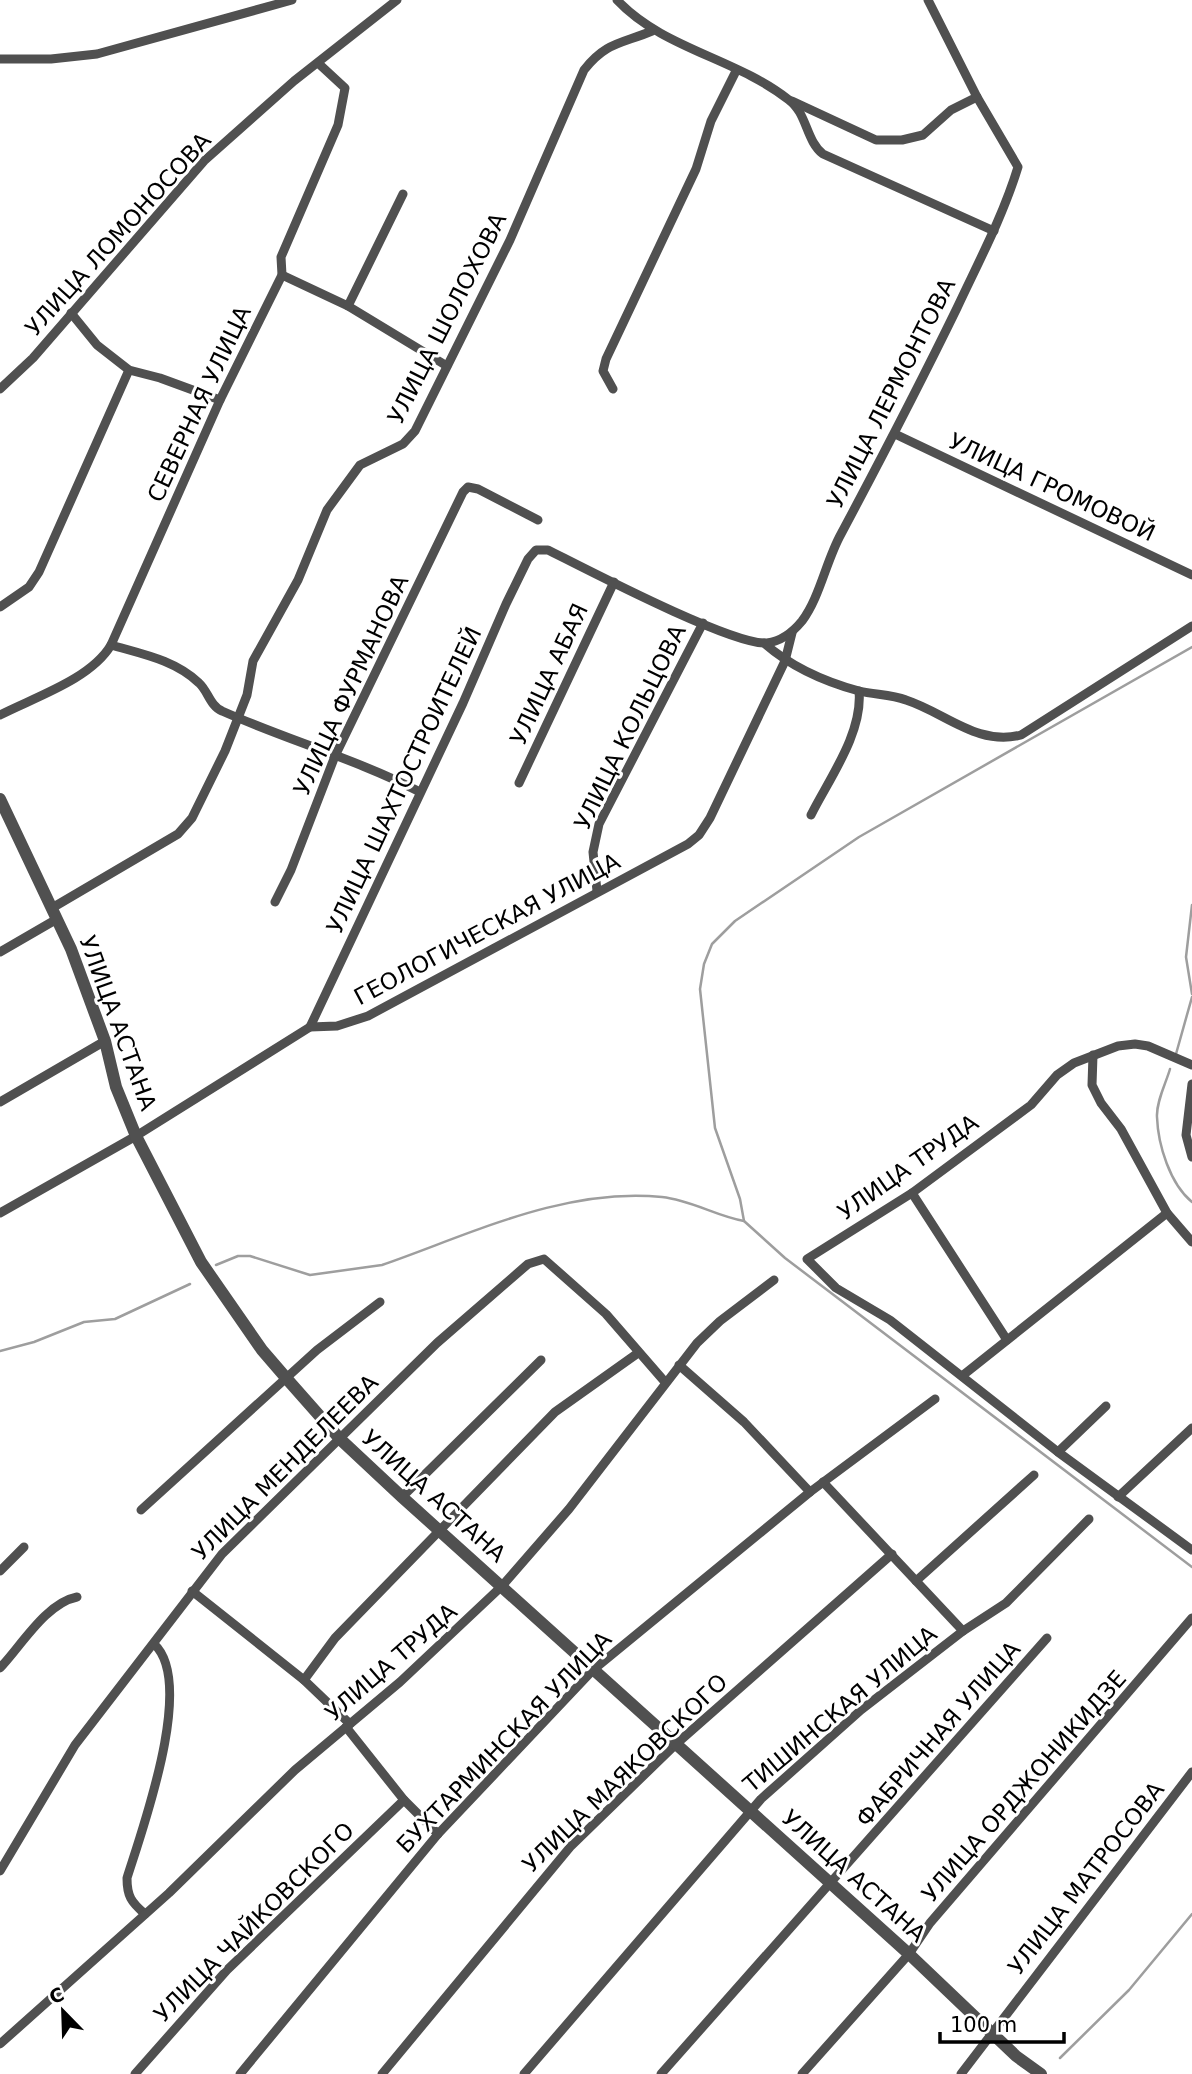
<svg xmlns="http://www.w3.org/2000/svg" width="1192" height="2074" font-family="'DejaVu Sans',sans-serif">
  <style>
    .lines { fill: none; stroke-linecap: round; stroke-linejoin: round }
    .stream { stroke: #9e9e9e; stroke-width: 2.5 }
    .minor { stroke: #505050; stroke-width: 9 }
    .tertiary { stroke: #505050; stroke-width: 12 }
    .labels { text-anchor: middle; dominant-baseline: central; stroke-width: 6; stroke-linejoin: round; paint-order: stroke }
    .street-label { font-size: 23px; fill: #000; stroke: #fff }
  </style>
  <rect width="100%" height="100%" fill="#fff"/>
  <g class="lines">
    <!-- stream -->
    <g class="stream">
      <polyline points="1192,647 859,837 735,921 712,944 704,964 700,989 715,1128 740,1199 744,1221 785,1258 1192,1567"/>
      <polyline points="1192,905 1186,957 1192,994"/>
      <polyline points="1176,1054 1192,997"/>
      <path d="M1170,1069c-4,14 -14,33 -13,48 1,28 13,67 35,85"/>
      <path d="M216,1265l22,-9h12l60,19 72,-10c89,-31 183,-78 280,-68 29,3 54,19 82,24"/>
      <polyline points="0,1351 34,1342 84,1322 115,1319 190,1284"/>
      <polyline points="1060,2058 1129,1990 1192,1914"/>
    </g>
    <!-- minor -->
    <g class="minor">
      <path d="M617,0c46,49 119,58 172,100 18,13 17,41 34,54l171,77"/>
      <polyline points="0,59 51,59 97,54 292,0"/>
      <polyline points="792,101 876,140 902,140 923,135 951,110 977,97"/>
      <polyline points="282,275 348,306 447,366"/>
      <polyline points="348,306 403,194"/>
      <polyline points="71,313 97,345 129,370 160,378 220,400"/>
      <polyline points="0,389 33,358 204,161 294,81 397,0"/>
      <polyline points="613,389 603,371 606,359 696,169 711,121 736,71"/>
      <polyline points="895,434 1192,575"/>
      <polyline points="0,607 29,587 39,572 129,370"/>
      <path d="M764,643c26,23 62,39 95,48 16,4 32,3 47,9 40,13 71,46 115,35l171,-109"/>
      <path d="M111,645c31,9 64,15 88,38 9,8 11,23 23,28 65,29 134,48 198,81"/>
      <path d="M0,715c35,-18 91,-36 111,-70l109,-245 62,-125 -1,-18 57,-132 7,-37 -27,-25"/>
      <polyline points="519,783 614,582"/>
      <path d="M811,815c18,-36 52,-82 48,-124"/>
      <polyline points="597,891 593,852 599,824 703,623"/>
      <polyline points="275,902 291,870 335,756 463,492 468,487 478,489 538,520"/>
      <path d="M52,908l126,-74 14,-16 33,-67 22,-56 6,-34 45,-81 29,-70 33,-45 43,-21 12,-13 95,-191 74,-170c22,-28 37,-26 68,-39"/>
      <polyline points="0,952 57,919"/>
      <path d="M310,1027l153,-324 43,-99 22,-45 8,-9h12c38,19 185,96 219,93 15,-2 26,-11 35,-22 18,-24 24,-60 39,-87 40,-75 79,-150 116,-226 22,-47 46,-92 61,-141l-41,-70 -49,-97"/>
      <polyline points="1093,1055 1092,1085 1101,1103 1121,1129 1167,1213 1192,1242"/>
      <polyline points="1192,1065 1148,1046 1135,1044 1118,1046 1074,1063 1057,1075 1031,1105 912,1193 807,1259 836,1288 890,1320 1058,1452 1192,1550"/>
      <polyline points="1192,1084 1186,1135 1192,1157"/>
      <polyline points="0,1102 105,1041"/>
      <polyline points="912,1193 1007,1340"/>
      <polyline points="0,1213 136,1136 310,1027 337,1026 368,1016 688,844 699,835 710,818 785,661 792,633"/>
      <polyline points="679,1365 744,1422 810,1492"/>
      <polyline points="962,1376 1167,1213"/>
      <polyline points="1058,1452 1106,1406"/>
      <polyline points="823,1482 963,1631"/>
      <polyline points="402,1497 541,1360"/>
      <polyline points="1118,1497 1192,1428"/>
      <polyline points="141,1510 317,1350 380,1302"/>
      <polyline points="0,1571 24,1547"/>
      <polyline points="916,1581 1034,1475"/>
      <polyline points="192,1591 304,1680 350,1724"/>
      <path d="M0,1668c21,-22 46,-65 77,-71"/>
      <polyline points="304,1680 335,1638 555,1412 638,1353"/>
      <polyline points="346,1727 404,1800 438,1834"/>
      <polyline points="0,1871 75,1745 222,1554 437,1343 528,1264 544,1259 606,1314 665,1382"/>
      <path d="M145,1914c-14,-12 -18,-18 -18,-36 15,-48 69,-196 27,-234"/>
      <polyline points="0,2044 169,1893 295,1770 400,1682 502,1586 569,1509 697,1343 720,1321 774,1280"/>
      <polyline points="135,2074 227,1970 404,1800"/>
      <polyline points="240,2074 438,1834 593,1670 810,1492 935,1399"/>
      <polyline points="382,2074 571,1846 675,1745 892,1554"/>
      <polyline points="524,2074 761,1799 861,1710 963,1631 1006,1603 1089,1519"/>
      <polyline points="661,2074 1047,1638"/>
      <polyline points="802,2074 909,1954 930,1923 1192,1618"/>
      <polyline points="961,2074 1192,1772"/>
    </g>
    <!-- tertiary -->
    <polyline class="tertiary" points="0,799 71,949 105,1041 116,1087 136,1136 201,1262 262,1350 287,1379 340,1439 402,1497 909,1954 1016,2056 1041,2074"/>
  </g>
  <g class="labels">
    <!-- street labels -->
    <g class="street-label">
      <text transform="translate(118 234) rotate(-48)">УЛИЦА ЛОМОНОСОВА</text>
      <text transform="translate(447 318) rotate(-63)">УЛИЦА ШОЛОХОВА</text>
      <text transform="translate(891 393) rotate(-63)">УЛИЦА ЛЕРМОНТОВА</text>
      <text transform="translate(199 404) rotate(-65)">СЕВЕРНАЯ УЛИЦА</text>
      <text transform="translate(1052 487) rotate(25)">УЛИЦА ГРОМОВОЙ</text>
      <text transform="translate(549 674) rotate(-65)">УЛИЦА АБАЯ</text>
      <text transform="translate(351 685) rotate(-65)">УЛИЦА ФУРМАНОВА</text>
      <text transform="translate(630 727) rotate(-64)">УЛИЦА КОЛЬЦОВА</text>
      <text transform="translate(404 780) rotate(-65)">УЛИЦА ШАХТОСТРОИТЕЛЕЙ</text>
      <text transform="translate(487 929) rotate(-28)">ГЕОЛОГИЧЕСКАЯ УЛИЦА</text>
      <text transform="translate(118 1023) rotate(70)">УЛИЦА АСТАНА</text>
      <text transform="translate(908 1167) rotate(-35)">УЛИЦА ТРУДА</text>
      <text transform="translate(285 1467) rotate(-45)">УЛИЦА МЕНДЕЛЕЕВА</text>
      <text transform="translate(434 1496) rotate(42)">УЛИЦА АСТАНА</text>
      <text transform="translate(391 1662) rotate(-41)">УЛИЦА ТРУДА</text>
      <text transform="translate(840 1709) rotate(-40)">ТИШИНСКАЯ УЛИЦА</text>
      <text transform="translate(938 1734) rotate(-49)">ФАБРИЧНАЯ УЛИЦА</text>
      <text transform="translate(504 1742) rotate(-46)">БУХТАРМИНСКАЯ УЛИЦА</text>
      <text transform="translate(625 1773) rotate(-44)">УЛИЦА МАЯКОВСКОГО</text>
      <text transform="translate(1024 1786) rotate(-49)">УЛИЦА ОРДЖОНИКИДЗЕ</text>
      <text transform="translate(854 1876) rotate(42)">УЛИЦА АСТАНА</text>
      <text transform="translate(1086 1878) rotate(-52)">УЛИЦА МАТРОСОВА</text>
      <text transform="translate(254 1922) rotate(-45)">УЛИЦА ЧАЙКОВСКОГО</text>
    </g>
  </g>
  <!-- north arrow -->
  <g transform="translate(63 2011) rotate(337)" stroke="#ffffff" stroke-width="5" paint-order="stroke">
  <path d="M0-5L12 26L0 18L-12 26Z" fill="#000000"/>
  <text y="-10" font-size="19" font-weight="bold" text-anchor="middle" fill="#000000">С</text>
  </g>
  <!-- scale -->
  <path d="M940 2032v10h124v-10" fill="none" stroke="#000000" stroke-width="3.5"/>
  <text x="950" y="2032" font-size="21" fill="#000000" stroke="#ffffff" stroke-width="5" paint-order="stroke">100 m</text>
</svg>
